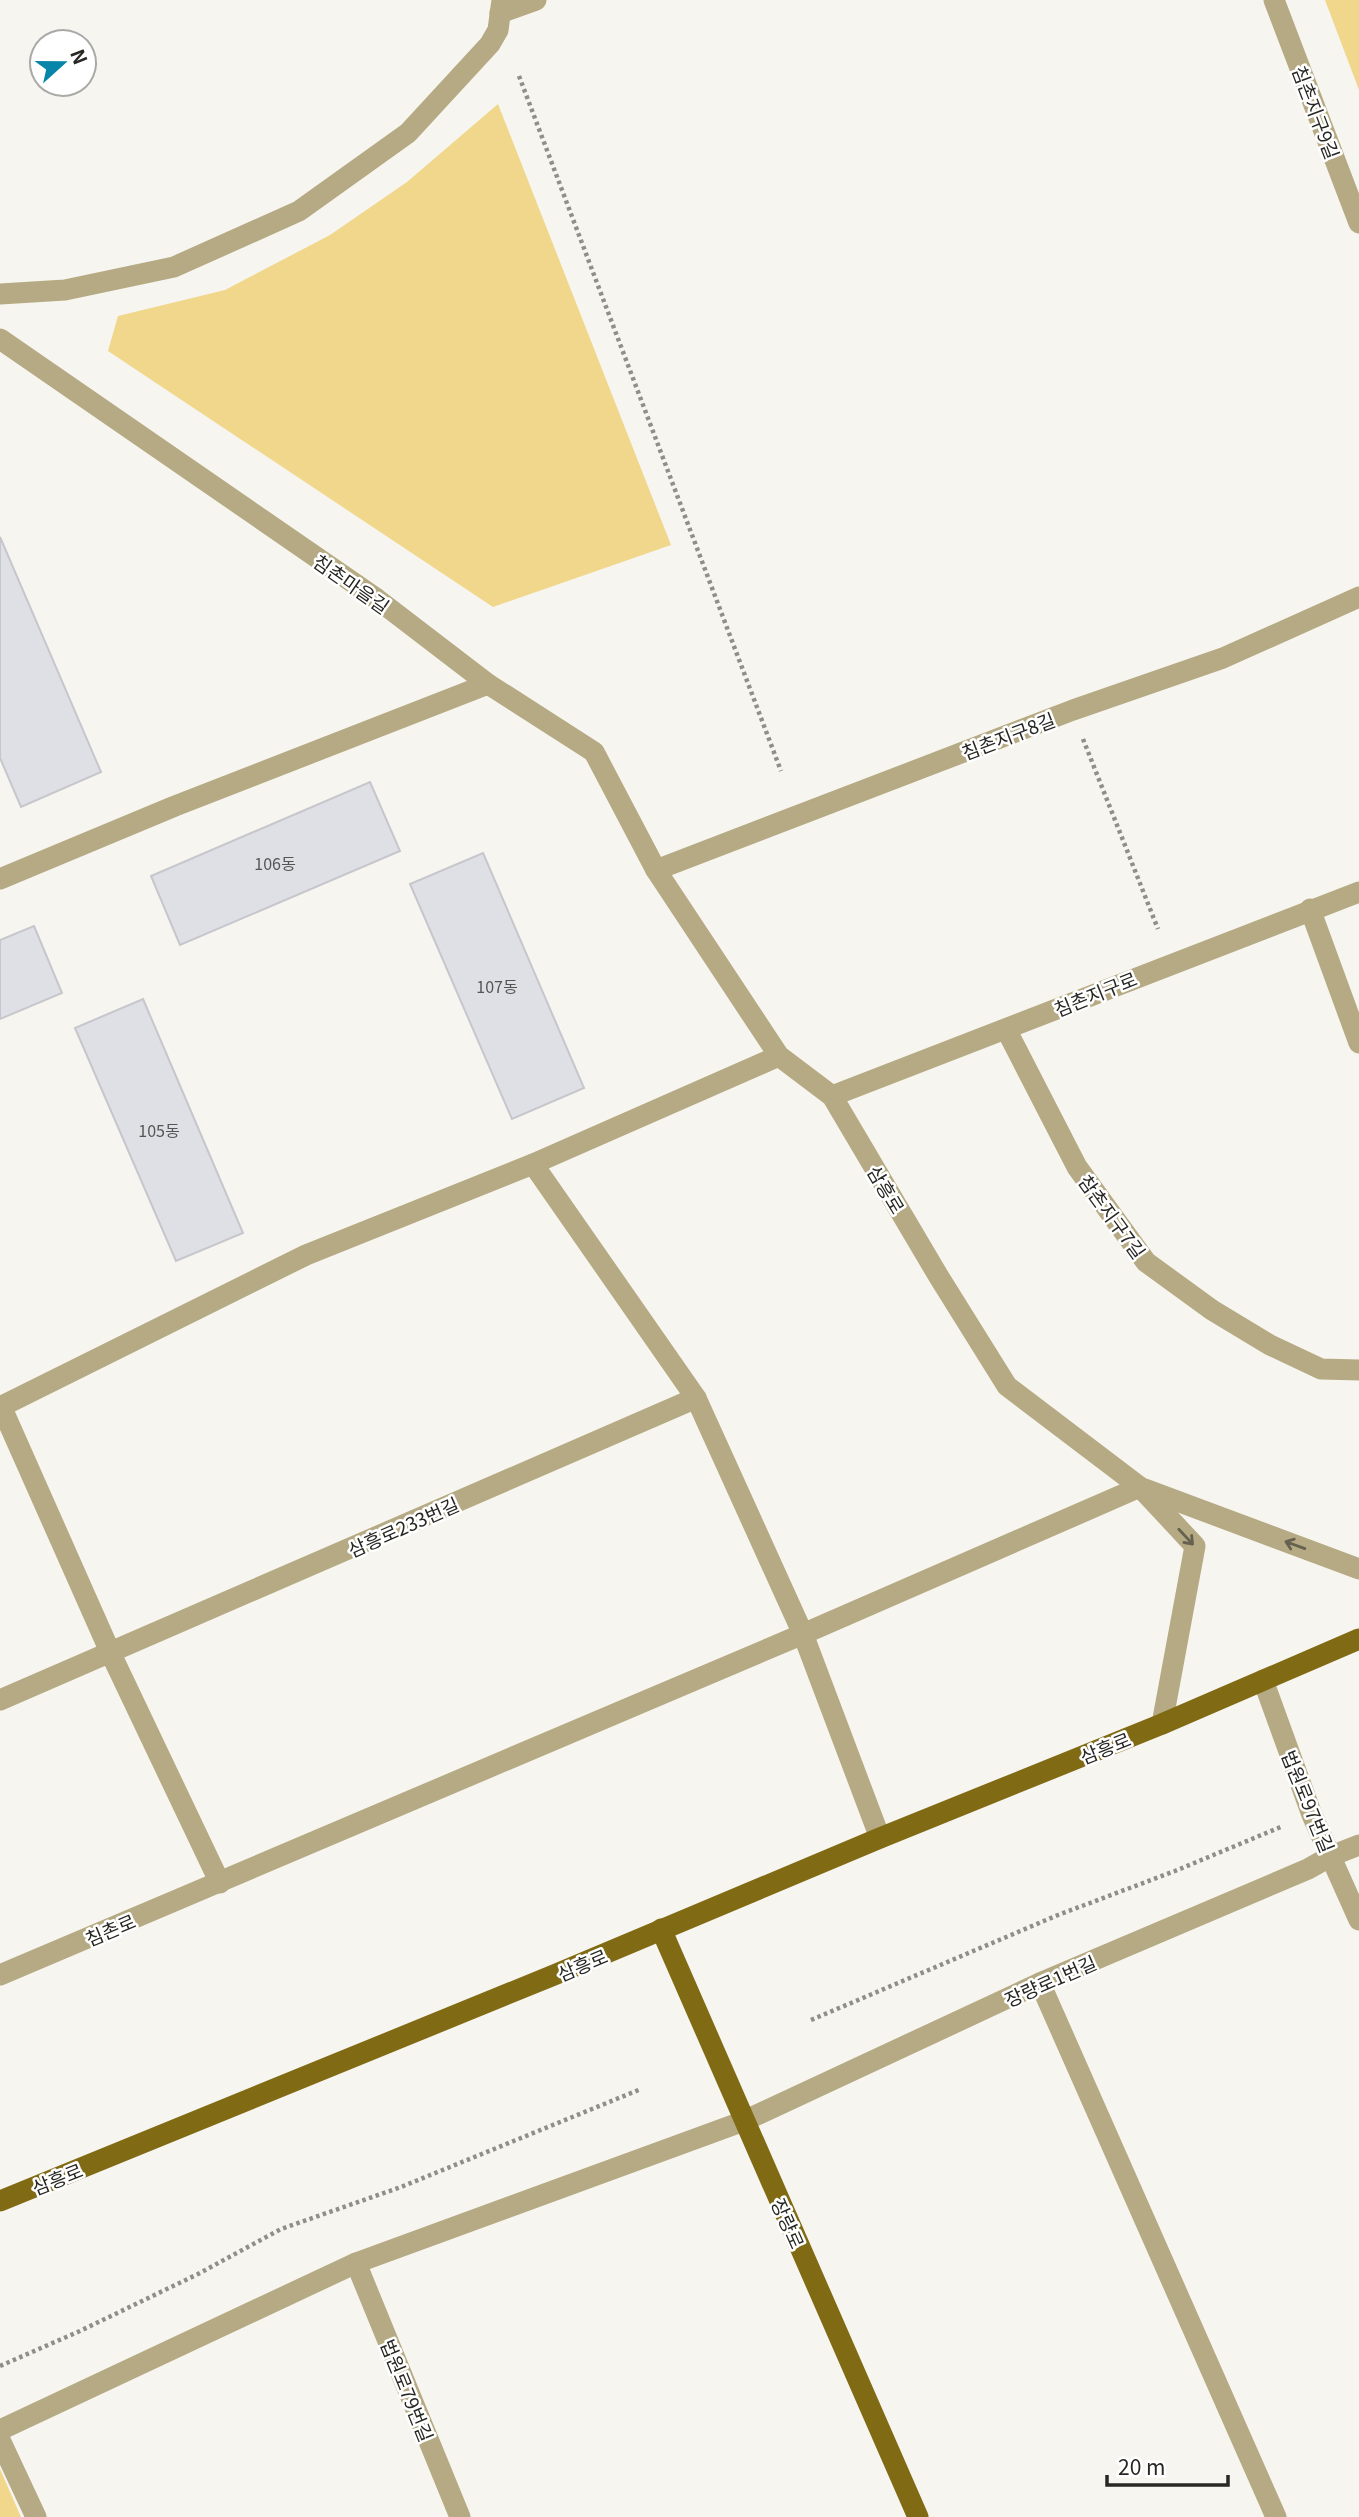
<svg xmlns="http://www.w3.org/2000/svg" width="1359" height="2517" font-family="Georgia,'Noto Sans KR',serif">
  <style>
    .green { fill: #f0d78b }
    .building { fill: #dfe0e6; stroke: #c6c6cc; stroke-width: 2 }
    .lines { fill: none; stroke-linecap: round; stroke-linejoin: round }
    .path { stroke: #8f8e89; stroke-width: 4.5; stroke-dasharray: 3.5 3.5; stroke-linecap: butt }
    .minor { stroke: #b5aa83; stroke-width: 21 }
    .major { stroke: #806a13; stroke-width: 21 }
    .oneway { stroke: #67624f }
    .labels { text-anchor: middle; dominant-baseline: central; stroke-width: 5; stroke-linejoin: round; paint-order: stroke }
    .number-label { font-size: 16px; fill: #555554 }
    .street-label { font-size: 19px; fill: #272724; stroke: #fff }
  </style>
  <rect width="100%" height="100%" fill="#f7f5ef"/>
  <!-- green -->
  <g class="green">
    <polygon points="1325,0 1359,0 1359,90"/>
    <polygon points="498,104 671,545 493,607 108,351 118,316 225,290 330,235 407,182"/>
    <polygon points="0,2469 21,2517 0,2517"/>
  </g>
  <!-- building -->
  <g class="building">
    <polygon points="0,537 101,772 21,807 0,758"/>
    <polygon points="370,782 400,851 180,945 151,876"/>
    <polygon points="483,853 584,1088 512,1119 410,884"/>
    <polygon points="34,926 62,993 0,1019 0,940"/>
    <polygon points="143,999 243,1233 176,1261 75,1028"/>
  </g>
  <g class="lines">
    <!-- path -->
    <g class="path">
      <polyline points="519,76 781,771"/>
      <polyline points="1083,739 1158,929"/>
      <polyline points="811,2020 1058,1915 1175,1871 1283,1826"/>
      <polyline points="0,2366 80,2331 198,2274 281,2229 401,2187 641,2089"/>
    </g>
    <!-- minor -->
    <g class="minor">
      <polyline points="1274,0 1359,223"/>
      <polyline points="500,13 536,0"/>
      <polyline points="0,294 65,290 174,267 299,211 408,133 490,44 498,30 502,0"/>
      <polyline points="0,339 377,599 488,684 594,752 656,870 779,1056 832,1096 939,1277 1007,1386 1140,1487 1195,1546 1162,1724"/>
      <polyline points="656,870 1073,710 1223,658 1359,597"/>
      <polyline points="0,879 175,806 488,684"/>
      <polyline points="1310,909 1359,1043"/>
      <polyline points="1006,1029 1077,1167 1146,1262 1212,1310 1270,1345 1321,1369 1359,1370"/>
      <polyline points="832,1096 1359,892"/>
      <polyline points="533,1164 696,1398 803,1634 880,1838"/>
      <polyline points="1,1406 111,1654 220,1883"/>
      <polyline points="0,1407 306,1255 533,1164 779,1056"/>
      <polyline points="1145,1489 1359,1569"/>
      <polyline points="1263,1680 1312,1815 1359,1920"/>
      <polyline points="0,1700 696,1398"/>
      <polyline points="0,1975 803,1634 1140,1487"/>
      <polyline points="1040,1983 1276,2517"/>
      <polyline points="356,2263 460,2517"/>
      <polyline points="0,2430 356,2263 744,2121 1040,1983 1308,1869 1331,1856 1359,1845"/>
      <polyline points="0,2440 36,2517"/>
    </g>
    <!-- major -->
    <g class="major">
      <polyline points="661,1929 918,2517"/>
      <polyline points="0,2201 554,1975 880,1838 1162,1724 1359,1639"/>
    </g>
  </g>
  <!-- one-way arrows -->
  <defs><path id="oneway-shaft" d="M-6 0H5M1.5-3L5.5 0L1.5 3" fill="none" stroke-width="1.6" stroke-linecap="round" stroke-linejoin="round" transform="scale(1.75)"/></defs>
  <g class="oneway">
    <use href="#oneway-shaft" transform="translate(1186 1537) rotate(47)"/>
    <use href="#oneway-shaft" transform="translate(1295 1545) rotate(-160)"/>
  </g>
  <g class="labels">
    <!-- number labels -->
    <g class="number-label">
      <text x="275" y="863">106동</text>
      <text x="497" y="986">107동</text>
      <text x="159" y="1130">105동</text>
    </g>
    <!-- street labels -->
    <g class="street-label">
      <text transform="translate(1317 112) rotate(69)">침촌지구9길</text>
      <text transform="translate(352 583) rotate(35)">침촌마을길</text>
      <text transform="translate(1008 735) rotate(-21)">침촌지구8길</text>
      <text transform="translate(1095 993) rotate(-22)">침촌지구로</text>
      <text transform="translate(887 1189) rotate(59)">삼흥로</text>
      <text transform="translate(1113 1216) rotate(54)">참촌지구7길</text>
      <text transform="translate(403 1526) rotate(-24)">삼흥로233번길</text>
      <text transform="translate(1105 1747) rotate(-22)">삼흥로</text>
      <text transform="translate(1309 1801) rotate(68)">법원로97번길</text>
      <text transform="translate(110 1929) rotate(-23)">침촌로</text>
      <text transform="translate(582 1964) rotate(-23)">삼흥로</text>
      <text transform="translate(1050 1980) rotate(-24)">장량로1번길</text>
      <text transform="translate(57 2178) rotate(-22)">삼흥로</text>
      <text transform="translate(789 2223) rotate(66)">장량로</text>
      <text transform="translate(408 2390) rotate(68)">법원로79번길</text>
    </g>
  </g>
  <!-- north arrow -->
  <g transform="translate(63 63) rotate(69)"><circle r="33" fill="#ffffff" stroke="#a9a9a7" stroke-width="2"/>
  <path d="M0-5L12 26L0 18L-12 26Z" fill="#0786a9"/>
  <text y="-10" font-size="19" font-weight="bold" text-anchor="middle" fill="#272724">N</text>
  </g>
  <!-- scale -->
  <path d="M1107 2475v10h121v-10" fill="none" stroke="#272724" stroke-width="3.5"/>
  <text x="1118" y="2475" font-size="21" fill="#272724" stroke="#ffffff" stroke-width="5" paint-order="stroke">20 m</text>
</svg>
